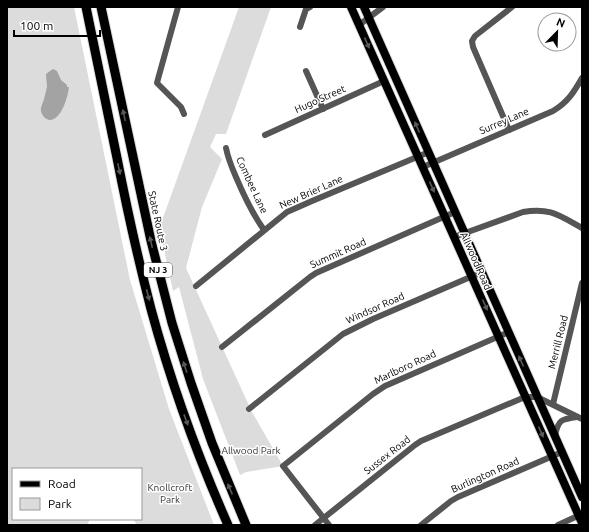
<svg xmlns="http://www.w3.org/2000/svg" width="589" height="532" font-family="Ubuntu,sans-serif">
  <style>
    .green { fill: #dcdcdc }
    .water { fill: #a3a3a3 }
    .lines { fill: none; stroke-linecap: round; stroke-linejoin: round }
    .major-casing { stroke: #dbdbdb; stroke-width: 10 }
    .highway-casing { stroke: #dbdbdb; stroke-width: 11 }
    .minor { stroke: #555; stroke-width: 6 }
    .major { stroke: #000; stroke-width: 8 }
    .highway { stroke: #000; stroke-width: 9 }
    .oneway { fill: #595959 }
    .labels { text-anchor: middle; dominant-baseline: central; stroke-width: 3; stroke-linejoin: round; paint-order: stroke }
    .shield { fill: #fff; stroke: #4c4c4c; stroke-width: 1 }
    .shield-label { font-size: 9px; font-weight: bold; fill: #000 }
    .street-label { font-size: 10px; fill: #000; stroke: #fff }
    .park-label { font-size: 10px; fill: #333; stroke: #fff }
  </style>
  <rect width="100%" height="100%" fill="#fff"/>
  <!-- green -->
  <g class="green">
    <polygon points="7,7 74,7 130,280 169,409 214,525 137,525 133,519 141,519 141,469 13,469 13,519 90,519 87,525 7,525"/>
    <polygon points="239,7 271,7 226,134 216,134 210,147 222,159 202,207 186,268 252,412 283,466 246,472 240,475 203,379 179,287 173,291 159,226 164,215"/>
  </g>
  <!-- water -->
  <path class="water" d="M53,69l4,2 4,9 6,5v2h2c-1,10 -8,34 -20,33 -3,-1 -6,-3 -7,-6 -3,-6 1,-10 2,-15 1,-4 2,-8 3,-12 0,-4 -1,-9 -1,-13l4,-3z"/>
  <g class="lines">
    <defs>
      <g id="major">
        <polyline points="351,7 582,523"/>
        <polyline points="364,7 582,497"/>
      </g>
      <g id="highway">
        <path d="M86,7c10,50 21,101 31,151 10,51 21,101 34,151 20,74 46,146 77,216"/>
        <polyline points="101,7 151,241 172,323 191,383 212,443 246,525"/>
      </g>
    </defs>
    <!-- major casing -->
    <use href="#major" class="major-casing"/>
    <!-- highway casing -->
    <use href="#highway" class="highway-casing"/>
    <!-- minor -->
    <g class="minor">
      <polyline points="178,7 158,79 157,83 181,107 184,114"/>
      <polyline points="359,25 383,7"/>
      <polyline points="300,27 306,9 310,7"/>
      <polyline points="306,71 323,109"/>
      <polyline points="509,130 473,47 472,41 475,36 512,7"/>
      <polyline points="265,135 384,81"/>
      <path d="M226,148c2,10 6,20 10,29 8,19 16,36 28,53"/>
      <path d="M423,167l130,-56c15,-9 21,-19 29,-33"/>
      <path d="M454,237l69,-25c27,-5 37,4 59,16"/>
      <polyline points="196,286 287,212 312,201 429,152"/>
      <polyline points="222,347 310,277 316,273 455,212"/>
      <polyline points="553,404 582,283"/>
      <polyline points="249,409 343,334 373,319 482,272"/>
      <path d="M555,436c3,-16 6,-17 22,-19"/>
      <polyline points="315,525 415,445 421,441 525,397 537,397 582,419"/>
      <polyline points="329,525 283,466 373,394 385,386 509,332"/>
      <polyline points="421,525 451,501 458,497 562,452"/>
      <polyline points="558,525 582,514"/>
    </g>
    <!-- major -->
    <use href="#major" class="major"/>
    <!-- highway -->
    <use href="#highway" class="highway"/>
  </g>
  <!-- one-way arrows -->
  <defs><path id="oneway-solid" d="M-6-.8H1V-3.2L6.5 0L1 3.2V.8H-6Z"/></defs>
  <g class="oneway">
    <use href="#oneway-solid" transform="translate(367 43) rotate(66)"/>
    <use href="#oneway-solid" transform="translate(124 115) rotate(-102)"/>
    <use href="#oneway-solid" transform="translate(417 127) rotate(-114)"/>
    <use href="#oneway-solid" transform="translate(119 169) rotate(78)"/>
    <use href="#oneway-solid" transform="translate(432 187) rotate(66)"/>
    <use href="#oneway-solid" transform="translate(151 242) rotate(-103)"/>
    <use href="#oneway-solid" transform="translate(148 295) rotate(75)"/>
    <use href="#oneway-solid" transform="translate(485 305) rotate(66)"/>
    <use href="#oneway-solid" transform="translate(521 361) rotate(-114)"/>
    <use href="#oneway-solid" transform="translate(185 367) rotate(-108)"/>
    <use href="#oneway-solid" transform="translate(186 420) rotate(70)"/>
    <use href="#oneway-solid" transform="translate(541 432) rotate(66)"/>
    <use href="#oneway-solid" transform="translate(230 489) rotate(-113)"/>
  </g>
  <g class="labels">
    <!-- shield labels -->
    <rect class="shield" x="144" y="263" width="28" height="14" rx="3"/>
    <g class="shield-label">
      <text x="158" y="270">NJ 3</text>
    </g>
    <!-- street labels -->
    <g class="street-label">
      <text transform="translate(320 99) rotate(-24)">Hugo Street</text>
      <text transform="translate(504 121) rotate(-23)">Surrey Lane</text>
      <text transform="translate(252 185) rotate(65)">Combee Lane</text>
      <text transform="translate(311 192) rotate(-24)">New Brier Lane</text>
      <text transform="translate(158 221) rotate(78)">State Route 3</text>
      <text transform="translate(338 253) rotate(-24)">Summit Road</text>
      <text transform="translate(476 261) rotate(66)">Allwood Road</text>
      <text transform="translate(375 308) rotate(-24)">Windsor Road</text>
      <text transform="translate(558 342) rotate(-76)">Merrill Road</text>
      <text transform="translate(405 367) rotate(-25)">Marlboro Road</text>
      <text transform="translate(387 455) rotate(-38)">Sussex Road</text>
      <text transform="translate(485 475) rotate(-24)">Burlington Road</text>
    </g>
    <!-- park labels -->
    <g class="park-label">
      <text x="251" y="450">Allwood Park</text>
      <text x="170" y="487">Knollcroft<tspan x="170" dy="12">Park</tspan></text>
    </g>
  </g>
  <!-- border -->
  <rect width="589" height="532" fill="none" stroke="#000000" stroke-width="16"/>
  <!-- legend -->
  <rect x="12" y="468" width="130" height="52" fill="#ffffff" stroke="#999999"/>
  <rect x="20" y="481" width="20" height="6" fill="#000000" stroke="#999999"/>
  <text x="48" y="488" font-size="12" fill="#000000">Road</text>
  <rect x="20" y="498" width="20" height="12" fill="#dcdcdc" stroke="#999999"/>
  <text x="48" y="508" font-size="12" fill="#000000">Park</text>
  <!-- north arrow -->
  <g transform="translate(557 32) rotate(23)"><circle r="19" fill="#ffffff" stroke="#999999"/>
  <path d="M0-3L7 15L0 10L-7 15Z" fill="#000000"/>
  <text y="-6" font-size="11" font-weight="bold" text-anchor="middle" fill="#000000">N</text>
  </g>
  <!-- scale -->
  <path d="M14 30v6h86v-6" fill="none" stroke="#000000" stroke-width="2"/>
  <text x="20" y="30" font-size="12" fill="#000000" stroke="#ffffff" stroke-width="3" paint-order="stroke">100 m</text>
</svg>
